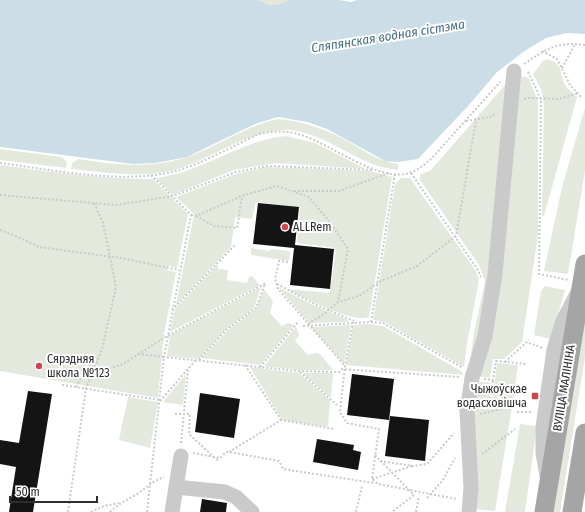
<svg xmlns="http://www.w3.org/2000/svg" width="585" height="512" font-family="'Fira Sans Condensed',sans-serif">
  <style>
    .green { fill: #e4e9dd }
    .water { fill: #cbdde7 }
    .building { fill: #141414 }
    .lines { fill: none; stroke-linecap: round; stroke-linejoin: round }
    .path { stroke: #cacaca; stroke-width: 2; stroke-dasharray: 2 2; stroke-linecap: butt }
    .minor { stroke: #cacaca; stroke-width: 15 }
    .major { stroke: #a5a5a5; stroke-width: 19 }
    .poi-dot { fill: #cf4554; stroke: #fff; stroke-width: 1.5 }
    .labels { text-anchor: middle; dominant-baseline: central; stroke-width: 4; stroke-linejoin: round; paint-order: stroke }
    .poi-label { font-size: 12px; fill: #2d2d2d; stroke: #fff; text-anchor: start }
    .street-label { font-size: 12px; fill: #2d2d2d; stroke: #fff }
    .water-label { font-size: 13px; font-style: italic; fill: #466f85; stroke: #fff }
  </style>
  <rect width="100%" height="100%" fill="#fff"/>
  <!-- green -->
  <g class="green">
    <path d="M258,0h31c-10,7 -21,7 -31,0z"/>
    <path d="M547,59c17,5 12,14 18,26 2,4 8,8 12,12l-33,119 -2,-1 2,-111 -3,-15 -8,-15 10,-13z"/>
    <polygon points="521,76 529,78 538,102 538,235 522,342 504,359 493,359 490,378 477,376"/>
    <polygon points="505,85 508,87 481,336 470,361 474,333 485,281 479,265 420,180 420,175 431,170"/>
    <polygon points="585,108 585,171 568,274 544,271 562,187"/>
    <path d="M278,119c26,2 50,11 73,24 16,10 28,18 47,21v6c-39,-3 -69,-36 -107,-40 -39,-3 -80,30 -117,40 -33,9 -69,2 -103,-1l1,-6 7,-4c42,7 83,11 123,-8 25,-11 48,-26 76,-32z"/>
    <path d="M286,136l29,7 51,26 -90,-6 -42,7 -61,25 -18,-17c47,-5 85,-38 131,-42z"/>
    <polygon points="0,149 62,157 67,162 66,168 0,160"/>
    <path d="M0,165c51,7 101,14 153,14l35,35 -11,54 -9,-2 -1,4 9,2 -12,62 -6,64 -158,-27z"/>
    <path d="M265,167l106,4 21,6 -23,140c-19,6 -64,-19 -82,-28l43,4 6,-45 -39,-5 3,-35 -44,-6 -4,17 -17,-2 -4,30 -55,58 18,-91 -18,-17 60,-23z"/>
    <polygon points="401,178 410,178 476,271 479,280 467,343 464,367 384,322 373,320 395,184"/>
    <polygon points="251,248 270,251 270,249 290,251 289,261 251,255"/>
    <polygon points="218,264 218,269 228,270 227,280 247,283 249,277 252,276 260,285 170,332 175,309"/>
    <polygon points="545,286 565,290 551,339 534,335 541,291"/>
    <polygon points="261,287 254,308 226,329 199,359 167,356 170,335"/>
    <polygon points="278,287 315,306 348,320 348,322 309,323"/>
    <polygon points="264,289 273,301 270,313 282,326 288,323 294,325 260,365 202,358 227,331 256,309"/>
    <polygon points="585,314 585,357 560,512 553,512"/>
    <polygon points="369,324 383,326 461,371 464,375 346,365 353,325"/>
    <polygon points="351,325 344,364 311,327 347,325"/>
    <polygon points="296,327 299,335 295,341 308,355 316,353 321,355 333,370 298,370 264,366"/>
    <polygon points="497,363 518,365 513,402 493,398"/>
    <polygon points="250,367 299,373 330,400 328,427 282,420"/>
    <polygon points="302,373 333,373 331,398"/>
    <polygon points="186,374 183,405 163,402"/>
    <polygon points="476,381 491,383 489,403 512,406 495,511 474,509 472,420"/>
    <polygon points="128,397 158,402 150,448 119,440"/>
    <polygon points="520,424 537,426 525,512 505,512"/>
  </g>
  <!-- water -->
  <polygon class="water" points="0,0 258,0 269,5 277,5 289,0 339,0 351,2 357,0 585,0 585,34 567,33 546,38 526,50 497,72 469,105 418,159 398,162 385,161 327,129 307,122 278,117 255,124 187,157 156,163 133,164 0,147"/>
  <!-- building -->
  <g class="building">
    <polygon points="258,203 299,207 295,245 334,249 330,289 290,285 294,248 253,244"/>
    <polygon points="352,374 394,379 389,420 347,415"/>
    <polygon points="28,391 52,394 33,512 9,512 16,467 0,464 0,440 19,443"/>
    <polygon points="200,393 240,399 234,438 195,432"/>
    <polygon points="390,416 429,420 425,461 385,456"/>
    <polygon points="317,439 354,445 353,450 361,452 358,470 313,462"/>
    <polygon points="202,499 227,503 226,512 200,512"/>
  </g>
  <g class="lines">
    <!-- path -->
    <g class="path">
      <polyline points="542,51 557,59 570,85 582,98"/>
      <path d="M524,64c22,-15 34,-23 61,-19"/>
      <polyline points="562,68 575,44"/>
      <polyline points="528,72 541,99 539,274 569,280"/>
      <polyline points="524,99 528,98 559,99 578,93"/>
      <polyline points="466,121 490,117 497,113"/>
      <path d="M0,163c54,7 118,21 172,9 28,-7 61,-26 87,-38 15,-3 28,-4 42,1 30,9 81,50 111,37 8,-3 14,-9 20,-14l68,-76"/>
      <polyline points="411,173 478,270 481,277"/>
      <polyline points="151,175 191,215 164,357 298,371 340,372"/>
      <polyline points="294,191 339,191 389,173"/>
      <polyline points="0,195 116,205 173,196 236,172 267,166 373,170"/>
      <polyline points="191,215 196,216 244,195"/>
      <polyline points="196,216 214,226 237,228 241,202 244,195 277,186 309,197 329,221 348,249 338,302"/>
      <polyline points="0,230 16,236 39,247 121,258 179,270"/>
      <polyline points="288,262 279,261 275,279 278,289 345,366"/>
      <polyline points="277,284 318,306 354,321"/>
      <polyline points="172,310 236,244"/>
      <polyline points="353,322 345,366 340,412 347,423 379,429 372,479 378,484 457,499"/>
      <polyline points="371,322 395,173"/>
      <polyline points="308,324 324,314 338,302 359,296 381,281 417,266 456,236 476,120"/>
      <polyline points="303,326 371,322 383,323 463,368"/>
      <polyline points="529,343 543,348"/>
      <polyline points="138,354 164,357 147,512"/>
      <polyline points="199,360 226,330 256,308 265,284"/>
      <polyline points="505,362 529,340"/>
      <polyline points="245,365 281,420"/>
      <polyline points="260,367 299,321"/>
      <polyline points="341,369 459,377"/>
      <polyline points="300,372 337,405"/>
      <polyline points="484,379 493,380 496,361 526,364"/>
      <polyline points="493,381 490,400 515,405"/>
      <polyline points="62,385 160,400"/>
      <polyline points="76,387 81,378 123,364 167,336 266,283"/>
      <polyline points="160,401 196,360"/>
      <polyline points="517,412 533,412"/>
      <polyline points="175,414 190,414 189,434 219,462"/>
      <polyline points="480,414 518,405"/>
      <polyline points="181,443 188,370"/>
      <polyline points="229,452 281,420 334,429"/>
      <polyline points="193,453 220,458 226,452 229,452 279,461 283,469 374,483"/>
      <polyline points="482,454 515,429"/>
      <polyline points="375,455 414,495 392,512"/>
      <polyline points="380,461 413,466 427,464 454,433"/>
      <polyline points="372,479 412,466"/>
      <polyline points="427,498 443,480 455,458"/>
      <polyline points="68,512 86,388 102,349 116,287 103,223 94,203"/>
      <polyline points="91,512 104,506 119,503"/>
      <path d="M110,512c8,-8 17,-12 27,-18 11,-7 14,-12 27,-17"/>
      <polyline points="356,512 362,486"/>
      <polyline points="416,512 419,496"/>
    </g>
    <!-- minor -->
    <g class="minor">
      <polyline points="547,476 543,453 543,427 554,350 563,321 578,292"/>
      <polyline points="176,487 225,492 236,497 252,512"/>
      <polyline points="172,512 181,456"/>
      <polyline points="469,512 471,488 467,411 472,378 485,336 495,274 514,71"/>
    </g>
    <!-- major -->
    <g class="major">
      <polyline points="544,512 585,264"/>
      <polyline points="572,512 585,433"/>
    </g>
  </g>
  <!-- markers -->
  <g class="poi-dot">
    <circle cx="285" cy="227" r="4"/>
    <circle cx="39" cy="366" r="4"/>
    <rect x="531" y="392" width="8" height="8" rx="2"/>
  </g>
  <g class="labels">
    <!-- poi labels -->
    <g class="poi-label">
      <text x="293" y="227">ALLRem</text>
      <text x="47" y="359">Сярэдняя<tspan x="47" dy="14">школа №123</tspan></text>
      <text x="527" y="389" text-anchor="end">Чыжоўскае<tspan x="527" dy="14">водасховішча</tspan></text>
    </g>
    <!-- street labels -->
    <g class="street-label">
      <text transform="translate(564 388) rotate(-81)">ВУЛІЦА МАЛІНІНА</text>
    </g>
    <!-- water labels -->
    <g class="water-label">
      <text transform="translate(388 36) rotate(-9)">Сляпянская водная сістэма</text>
    </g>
  </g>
  <!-- scale -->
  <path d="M10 496v6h87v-6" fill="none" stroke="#2d2d2d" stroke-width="2"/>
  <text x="16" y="496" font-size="12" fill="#2d2d2d" stroke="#ffffff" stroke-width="3" paint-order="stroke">50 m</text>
</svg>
